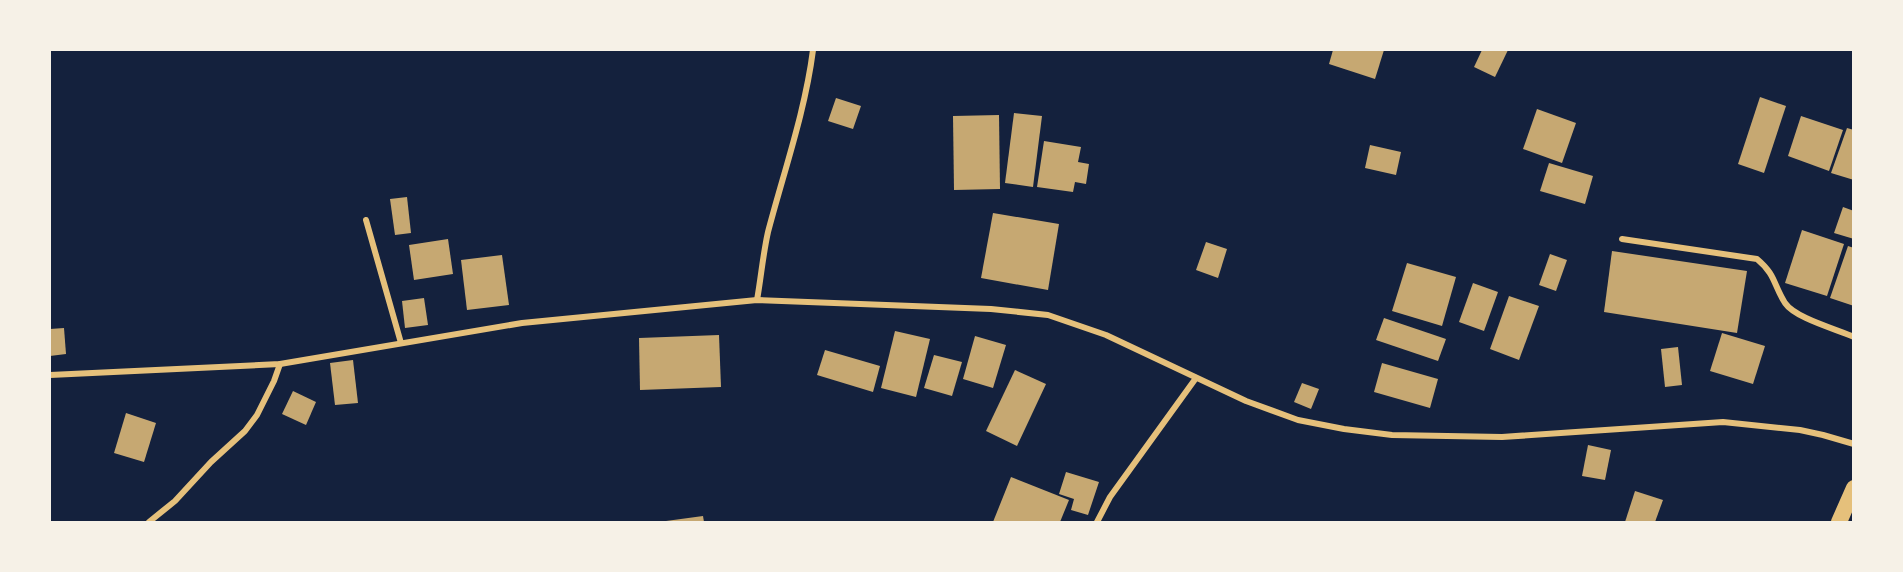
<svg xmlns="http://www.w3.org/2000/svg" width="1903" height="572" font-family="'Libre Baskerville',serif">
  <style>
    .building { fill: #c6a872 }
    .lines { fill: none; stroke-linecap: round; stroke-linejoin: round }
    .minor { stroke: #e5c07b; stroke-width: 6 }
    .trunk { stroke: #e5c07b; stroke-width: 16 }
  </style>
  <rect width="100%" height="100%" fill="#14213d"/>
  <!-- building -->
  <g class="building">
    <polygon points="1333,50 1384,50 1375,79 1329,64"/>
    <polygon points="1482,50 1508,50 1495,77 1474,67"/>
    <polygon points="1760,97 1786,106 1764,173 1738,164"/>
    <polygon points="836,98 861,106 853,129 828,121"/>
    <polygon points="1537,109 1576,123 1562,163 1523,149"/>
    <polygon points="1014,113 1042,116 1033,187 1005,183"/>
    <polygon points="999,115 1000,189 954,190 953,116"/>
    <polygon points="1801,116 1843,130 1829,171 1788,156"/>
    <polygon points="1847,128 1854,130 1854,180 1831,173"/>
    <polygon points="1044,141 1081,147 1078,162 1089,164 1086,184 1075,182 1073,192 1037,187"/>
    <polygon points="1370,145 1401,152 1396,175 1365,168"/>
    <polygon points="1549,163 1593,176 1585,204 1540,191"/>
    <polygon points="407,197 411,233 395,235 390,199"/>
    <polygon points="1843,207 1854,211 1854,239 1834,233"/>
    <polygon points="993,213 1059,224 1048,290 981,278"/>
    <polygon points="1802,230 1844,244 1827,296 1785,283"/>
    <polygon points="448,239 453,274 414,280 409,245"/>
    <polygon points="1206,242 1227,249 1218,278 1196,270"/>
    <polygon points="1848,246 1854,248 1854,306 1830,298"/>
    <polygon points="1612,251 1747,271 1737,333 1604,312"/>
    <polygon points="1550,254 1567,260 1556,291 1539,285"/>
    <polygon points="502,255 509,305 467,310 461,260"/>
    <polygon points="1407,263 1456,277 1442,326 1392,311"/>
    <polygon points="1473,283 1498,292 1484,331 1459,322"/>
    <polygon points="1509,296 1539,306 1519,360 1490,349"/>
    <polygon points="424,298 428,325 405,328 402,301"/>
    <polygon points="1384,318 1446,339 1438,361 1376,340"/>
    <polygon points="64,328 66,354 50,356 50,329"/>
    <polygon points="895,331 930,339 916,397 881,388"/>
    <polygon points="1722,333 1765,346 1753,384 1710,371"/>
    <polygon points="719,335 721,387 640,390 639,338"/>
    <polygon points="975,336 1006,345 993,388 963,379"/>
    <polygon points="1678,347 1682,385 1665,387 1661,349"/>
    <polygon points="825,350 880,366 873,392 817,375"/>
    <polygon points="934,355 962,362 952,396 924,388"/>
    <polygon points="353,360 358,403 335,405 330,363"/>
    <polygon points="1382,363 1438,379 1430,408 1374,392"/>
    <polygon points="1015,370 1046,384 1017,446 986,431"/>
    <polygon points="1302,383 1319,389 1311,409 1294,402"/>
    <polygon points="293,391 316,402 306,425 282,414"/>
    <polygon points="126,413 156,423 144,462 114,453"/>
    <polygon points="1588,445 1611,450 1605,480 1582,476"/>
    <polygon points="1066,472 1099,482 1088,515 1071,510 1074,499 1059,494"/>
    <polygon points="1011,477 1069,500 1060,522 993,522"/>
    <polygon points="1635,491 1663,500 1655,522 1625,522"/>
    <polygon points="703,516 704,522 666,522 666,521"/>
  </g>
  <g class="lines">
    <!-- minor -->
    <g class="minor">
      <polyline points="366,220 401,343"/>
      <path d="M1622,239l135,20c19,16 16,25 28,44 10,15 51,26 69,34"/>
      <path d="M757,300c4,-22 6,-46 11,-68 16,-61 37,-120 45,-182"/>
      <polyline points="50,375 280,364 522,323 757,300 991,309 1048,315 1106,335 1246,401 1298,420 1344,429 1392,435 1502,437 1723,422 1800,430 1823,435 1854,444"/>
      <polyline points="149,522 175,501 211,462 245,431 257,415 274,381 280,364"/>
      <polyline points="1097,522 1110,497 1196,378"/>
    </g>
    <!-- trunk -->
    <polyline class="trunk" points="1839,522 1854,488"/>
  </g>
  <!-- border -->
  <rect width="1903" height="572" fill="none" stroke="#f6f1e7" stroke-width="102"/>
</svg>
